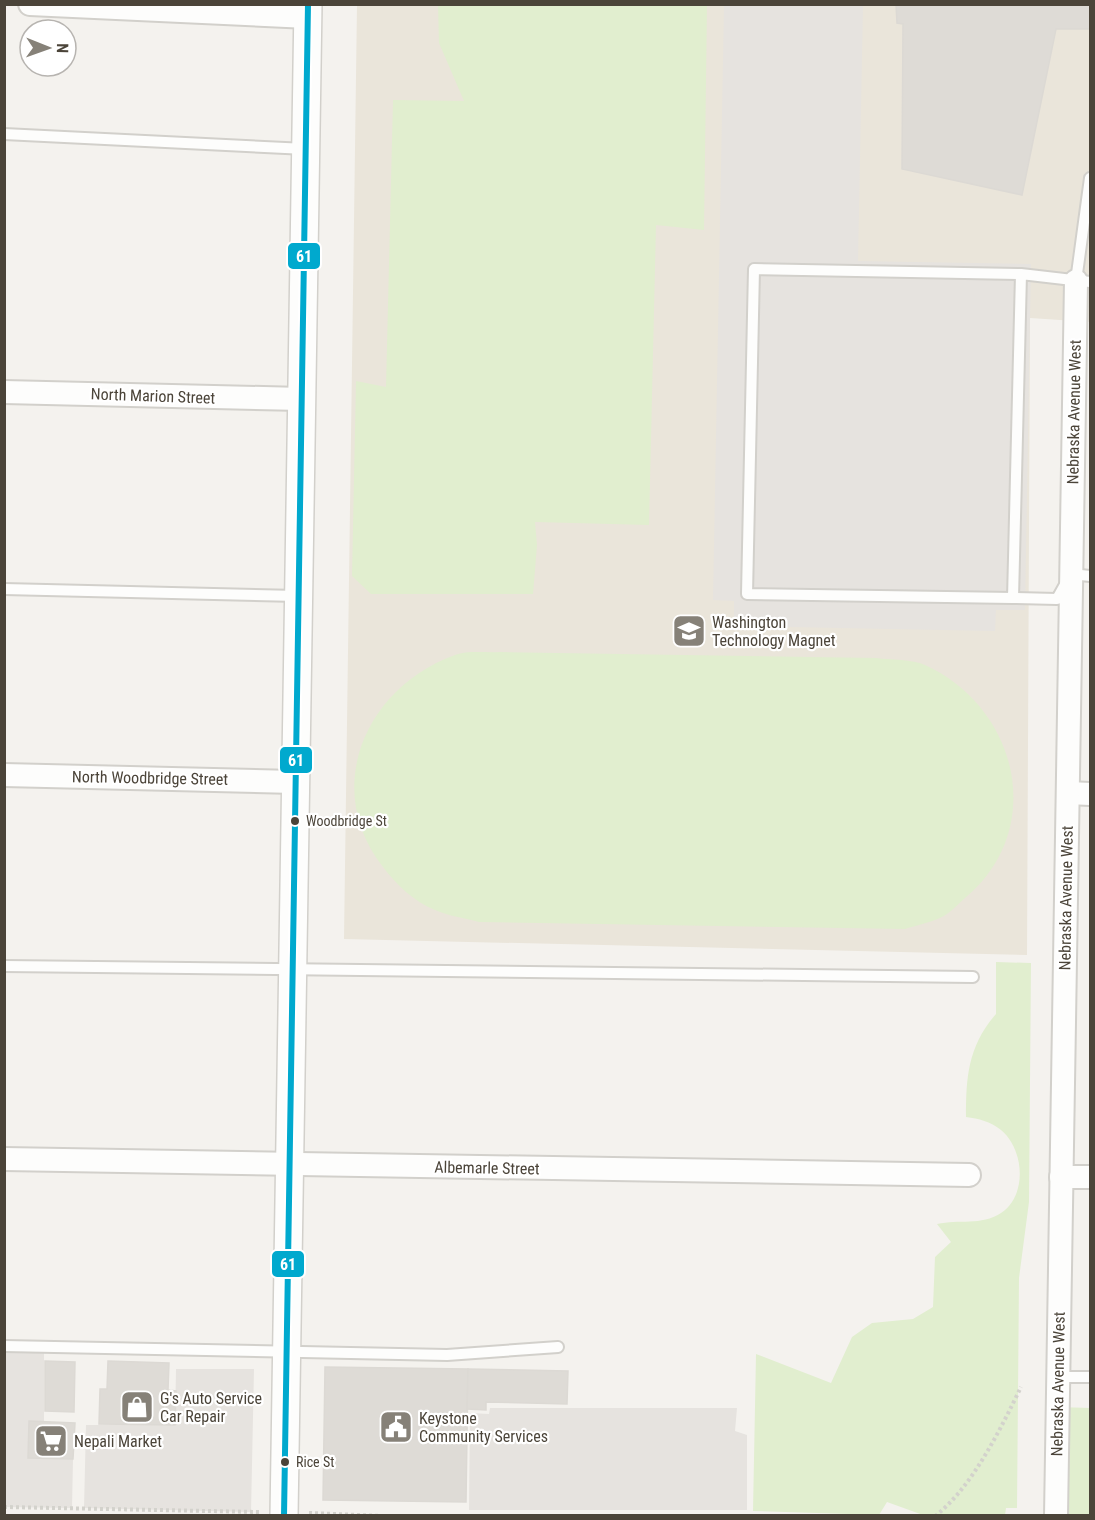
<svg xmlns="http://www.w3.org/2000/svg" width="1095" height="1520" font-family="'Roboto Condensed',sans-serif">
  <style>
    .education { fill: #eae5da }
    .green { fill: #e1eecf }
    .parking { fill: #e6e3df }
    .building { fill: #dedbd6; stroke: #dcd9d4; stroke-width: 1.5 }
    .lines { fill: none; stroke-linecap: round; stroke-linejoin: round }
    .service-casing { stroke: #d2d0cb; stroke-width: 14 }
    .minor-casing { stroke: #d2d0cb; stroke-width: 26 }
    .tertiary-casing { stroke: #d2d0cb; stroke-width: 30 }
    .path { stroke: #d3d2cc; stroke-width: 4; stroke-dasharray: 3 3; stroke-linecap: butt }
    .service { stroke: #fdfdfc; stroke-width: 10 }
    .minor { stroke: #fdfdfc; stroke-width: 22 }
    .tertiary { stroke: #fdfdfc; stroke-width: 27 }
    .bus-1-casing { stroke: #fff; stroke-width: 10 }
    .bus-1 { stroke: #00a9ce; stroke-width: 6 }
    .bus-dot { fill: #4b4439; stroke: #fff; stroke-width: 2 }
    .labels { text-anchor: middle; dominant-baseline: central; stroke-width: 4.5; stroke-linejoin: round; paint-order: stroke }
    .bus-label { font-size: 14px; fill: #4b4439; stroke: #fff; text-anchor: start }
    .street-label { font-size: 16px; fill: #4b4439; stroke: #fff }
    .poi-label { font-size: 16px; fill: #4b4439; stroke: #fff; text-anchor: start }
    .line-badge { stroke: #fff; stroke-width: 2 }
    .badge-label { font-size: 16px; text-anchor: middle; font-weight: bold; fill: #fff }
  </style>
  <rect width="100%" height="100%" fill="#f4f2ee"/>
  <!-- education -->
  <polygon class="education" points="357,5 1090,5 1090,322 1030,318 1027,955 344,939"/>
  <!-- green -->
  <g class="green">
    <polygon points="438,5 707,5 704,230 656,225 649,525 535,522 537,545 533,594 371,594 352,576 356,381 386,387 393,100 464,101 439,43"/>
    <path d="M500,652l376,6c15,2 36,1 49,7 94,43 122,165 40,233 -7,6 -13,13 -21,18 -11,6 -27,9 -39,13l-426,-7c-14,-4 -31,-6 -44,-12 -21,-8 -39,-26 -52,-43 -62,-79 -17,-180 72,-212 13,-5 31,-2 45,-3z"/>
    <path d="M996,962l35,1 -2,239 -10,76 -2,230h-11l-1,7h-82l-36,-13 -8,13 -126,-4 3,-157 75,29 21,-46 20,-14 41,-4 20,-12 2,-50 16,-15 -14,-18c22,-5 44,2 64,-11 27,-18 23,-64 0,-83 -11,-9 -22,-11 -35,-13 0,-40 2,-71 30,-103z"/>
    <polygon points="1058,1407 1090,1408 1090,1515 1056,1515"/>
  </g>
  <!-- parking -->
  <g class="parking">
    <polygon points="724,5 863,5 858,261 1031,264 1025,610 996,610 995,631 734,626 734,601 713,600"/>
    <polygon points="5,1346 44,1347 44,1422 28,1458 73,1459 72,1508 5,1507"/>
    <polygon points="176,1369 254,1369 251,1512 84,1508 86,1425 175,1425"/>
    <polygon points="490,1408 737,1408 735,1431 747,1435 747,1510 469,1510 470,1413 489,1414"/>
  </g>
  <!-- building -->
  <g class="building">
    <polygon points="896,4 1090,4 1090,29 1056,29 1022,195 902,169 903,24 897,23"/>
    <polygon points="45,1361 75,1362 74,1412 45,1411"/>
    <polygon points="108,1361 169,1363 168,1390 176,1391 175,1425 99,1424 100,1389 107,1389"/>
    <polygon points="325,1367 468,1369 466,1502 323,1500"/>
    <polygon points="468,1369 568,1371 567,1404 486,1402 486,1410 467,1409"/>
    <polygon points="29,1421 75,1423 73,1459 28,1458"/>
  </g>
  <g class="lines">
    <defs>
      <g id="service">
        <polyline points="4,134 306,149"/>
        <polyline points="1021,274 1013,598 747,594 754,269 1021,274 1090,282"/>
        <polyline points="1076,281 1090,178"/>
        <polyline points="4,589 298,596"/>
        <polyline points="1013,598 1057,599 1071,574 1090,576"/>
        <polyline points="4,966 973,977"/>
        <polyline points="4,1346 447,1355 558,1347"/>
        <polyline points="1058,1377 1090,1377"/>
      </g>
      <g id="minor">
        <polyline points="30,4 308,17"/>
        <polyline points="4,392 302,399"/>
        <polyline points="4,775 295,782"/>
        <polyline points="1068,793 1090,794"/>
        <polyline points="4,1159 969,1175"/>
        <polyline points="1061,1177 1090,1177"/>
        <polyline points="1056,1516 1076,281"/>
      </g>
      <polyline id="tertiary" points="284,1516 308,4"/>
    </defs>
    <!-- service casing -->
    <use href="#service" class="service-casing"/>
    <!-- minor casing -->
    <use href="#minor" class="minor-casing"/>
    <!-- tertiary casing -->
    <use href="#tertiary" class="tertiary-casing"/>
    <!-- path -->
    <g class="path">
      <polyline points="4,1507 259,1512"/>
      <polyline points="309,1513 383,1516"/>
      <path d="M935,1516c37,-28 66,-88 86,-129"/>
    </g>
    <!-- service -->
    <use href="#service" class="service"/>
    <!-- minor -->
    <use href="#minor" class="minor"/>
    <!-- tertiary -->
    <use href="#tertiary" class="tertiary"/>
    <defs>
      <polyline id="bus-1" points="284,1516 308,4"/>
    </defs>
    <!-- bus-1 casing -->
    <use href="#bus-1" class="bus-1-casing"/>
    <!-- bus-1 -->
    <use href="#bus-1" class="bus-1"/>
  </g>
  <!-- icons -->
  <defs>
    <symbol id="school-square" viewBox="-11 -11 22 22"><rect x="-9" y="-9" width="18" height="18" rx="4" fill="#868178" stroke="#fff"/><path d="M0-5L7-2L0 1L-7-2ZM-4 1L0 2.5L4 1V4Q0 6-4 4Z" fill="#fff"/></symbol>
    <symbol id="shop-square" viewBox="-11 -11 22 22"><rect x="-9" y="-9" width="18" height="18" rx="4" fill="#868178" stroke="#fff"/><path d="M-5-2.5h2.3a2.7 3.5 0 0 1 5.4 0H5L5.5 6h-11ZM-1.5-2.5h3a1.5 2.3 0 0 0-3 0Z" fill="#fff"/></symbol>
    <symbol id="civic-square" viewBox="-11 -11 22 22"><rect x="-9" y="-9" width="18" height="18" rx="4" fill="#868178" stroke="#fff"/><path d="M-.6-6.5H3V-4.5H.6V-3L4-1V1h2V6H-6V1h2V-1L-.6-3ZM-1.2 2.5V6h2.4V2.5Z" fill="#fff"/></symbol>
    <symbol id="supermarket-square" viewBox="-11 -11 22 22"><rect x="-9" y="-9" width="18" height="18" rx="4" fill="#868178" stroke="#fff"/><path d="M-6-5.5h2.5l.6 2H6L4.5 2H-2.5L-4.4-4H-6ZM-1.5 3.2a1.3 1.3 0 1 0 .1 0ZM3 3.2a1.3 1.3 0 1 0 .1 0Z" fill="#fff"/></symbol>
  </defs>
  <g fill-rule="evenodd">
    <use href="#school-square" x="670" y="612" width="38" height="38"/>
    <use href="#shop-square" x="118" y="1388" width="38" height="38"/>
    <use href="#civic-square" x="377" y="1408" width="38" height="38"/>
    <use href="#supermarket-square" x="32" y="1422" width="38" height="38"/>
  </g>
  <!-- markers -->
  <g class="bus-dot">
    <circle cx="295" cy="821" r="5"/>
    <circle cx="285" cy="1462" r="5"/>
  </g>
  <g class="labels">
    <!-- bus labels -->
    <g class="bus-label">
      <text x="306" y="821">Woodbridge St</text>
      <text x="296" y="1462">Rice St</text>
    </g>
    <!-- street labels -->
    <g class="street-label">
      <text transform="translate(153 396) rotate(2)">North Marion Street</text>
      <text transform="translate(1074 412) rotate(-89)">Nebraska Avenue West</text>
      <text transform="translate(150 778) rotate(1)">North Woodbridge Street</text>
      <text transform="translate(1066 898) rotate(-89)">Nebraska Avenue West</text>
      <text transform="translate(487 1168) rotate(1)">Albemarle Street</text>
      <text transform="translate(1058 1384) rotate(-89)">Nebraska Avenue West</text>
    </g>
    <!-- poi labels -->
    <g class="poi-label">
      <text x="712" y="622">Washington<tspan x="712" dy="18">Technology Magnet</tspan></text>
      <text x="160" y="1398">G's Auto Service<tspan x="160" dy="18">Car Repair</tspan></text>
      <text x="419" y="1418">Keystone<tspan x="419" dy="18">Community Services</tspan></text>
      <text x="74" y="1441">Nepali Market</text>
    </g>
  </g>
  <g class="line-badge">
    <rect x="287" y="242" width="34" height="28" rx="6" fill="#00a9ce"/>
    <rect x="279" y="746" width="34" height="28" rx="6" fill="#00a9ce"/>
    <rect x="271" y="1250" width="34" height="28" rx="6" fill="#00a9ce"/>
  </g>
  <g class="badge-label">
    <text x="304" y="262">61</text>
    <text x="296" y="766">61</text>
    <text x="288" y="1270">61</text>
  </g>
  <!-- border -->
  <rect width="1095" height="1520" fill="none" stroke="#4b4439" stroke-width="12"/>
  <!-- north arrow -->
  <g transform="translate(48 48) rotate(91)"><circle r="28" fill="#ffffff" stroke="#b7b4b0" stroke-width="1.5"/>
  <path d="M0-4.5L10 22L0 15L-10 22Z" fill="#868178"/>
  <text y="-9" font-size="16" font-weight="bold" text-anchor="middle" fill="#4b4439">N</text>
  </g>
</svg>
